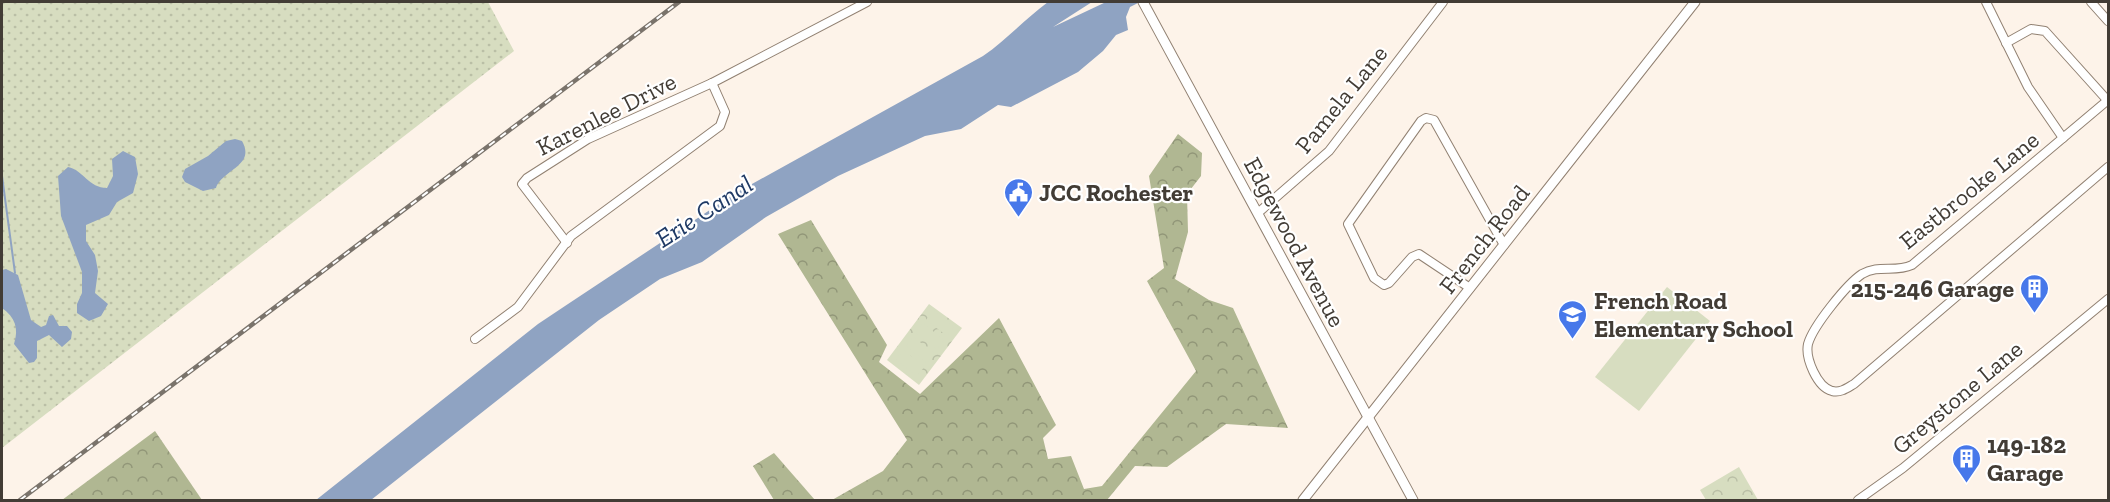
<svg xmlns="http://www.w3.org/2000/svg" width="2110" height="502" font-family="'Zilla Slab',serif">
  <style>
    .grass { fill: url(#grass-dots) }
    .forest { fill: url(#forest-crowns) }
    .park { fill: url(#park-crowns) }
    .pitch { fill: #d7ddc0 }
    .water { fill: #8fa3c2 }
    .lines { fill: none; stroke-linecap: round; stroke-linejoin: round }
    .stream { stroke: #8fa3c2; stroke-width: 2 }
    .minor-casing { stroke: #918172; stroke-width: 10 }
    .tertiary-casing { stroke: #918172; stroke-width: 11 }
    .minor { stroke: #fff; stroke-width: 8 }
    .tertiary { stroke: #fff; stroke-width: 9 }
    .rail-casing { stroke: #7a736b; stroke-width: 4.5 }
    .rail { stroke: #fff; stroke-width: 2; stroke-dasharray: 7; stroke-linecap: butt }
    .labels { text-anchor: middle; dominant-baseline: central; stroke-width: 4.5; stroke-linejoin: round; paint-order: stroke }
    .street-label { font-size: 24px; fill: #423c35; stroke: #fff }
    .poi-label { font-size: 24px; font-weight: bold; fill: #423c35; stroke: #fff; text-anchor: start }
    .water-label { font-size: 26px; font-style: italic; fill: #1f3a65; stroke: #fff }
  </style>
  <defs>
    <pattern id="grass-dots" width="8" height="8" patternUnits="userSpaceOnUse" patternTransform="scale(1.5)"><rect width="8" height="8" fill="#d7ddc0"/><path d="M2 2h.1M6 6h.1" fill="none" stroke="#babfa6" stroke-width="1.8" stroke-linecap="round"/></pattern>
    <pattern id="forest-crowns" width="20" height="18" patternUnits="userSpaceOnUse" patternTransform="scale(1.5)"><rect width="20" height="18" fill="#b0b792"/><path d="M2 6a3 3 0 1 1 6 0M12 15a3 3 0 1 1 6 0" fill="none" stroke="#919678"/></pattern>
    <pattern id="park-crowns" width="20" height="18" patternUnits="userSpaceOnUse" patternTransform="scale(1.5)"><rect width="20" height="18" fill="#d7ddc0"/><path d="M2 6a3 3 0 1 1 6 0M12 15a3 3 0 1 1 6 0" fill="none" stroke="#babfa6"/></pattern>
  </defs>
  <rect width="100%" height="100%" fill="#fdf3e9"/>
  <!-- grass -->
  <polygon class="grass" points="2,2 488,2 514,51 2,448"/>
  <!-- forest -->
  <g class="forest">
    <polygon points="1178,134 1202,153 1201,176 1187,194 1188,232 1175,279 1209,300 1233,308 1288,428 1226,424 1167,467 1135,466 1107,500 832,500 883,471 907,440 778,234 811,220 887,345 879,362 920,394 999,318 1056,425 1043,438 1048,459 1071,456 1084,489 1102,486 1196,371 1147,281 1164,268 1149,176"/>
    <polygon points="155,431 202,500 62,500"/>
    <polygon points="774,453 815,500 774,500 753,466"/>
  </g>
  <!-- park -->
  <g class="park">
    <polygon points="929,304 962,328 919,385 887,360"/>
    <polygon points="1739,467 1758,500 1706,500 1700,490"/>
  </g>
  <!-- pitch -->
  <g class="pitch">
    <polygon points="1667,287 1710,321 1639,411 1595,377"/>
    <polygon points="933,310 954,327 947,336 926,320"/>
    <polygon points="923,323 944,340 937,349 915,333"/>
    <polygon points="913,337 935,353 927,363 906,346"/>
    <polygon points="903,350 925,366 917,376 896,360"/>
  </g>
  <!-- water -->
  <g class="water">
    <path d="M1048,2h44l-39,25 53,-25h34l-10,5 -4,10 2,13 -12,5 -13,16 -25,21 -67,35 -13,-2 -37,24 -36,7 -87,40 -72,41 -64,45 -42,17 -61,41 -228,180h-55l222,-176 30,-20 166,-110 249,-138c23,-16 42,-37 65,-54z"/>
    <path d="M235,139l7,2c14,25 -19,28 -26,47l-13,3 -18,-9 -3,-5 3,-8 23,-13 18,-15z"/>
    <path d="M123,151l12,6 3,17 -5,19 -16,9 -8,13 -23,10v16l9,14 3,16 -3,22 13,11 -7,12 -12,5 -12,-8v-9l5,-11v-21l-21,-56 -3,-40 10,-9c15,3 21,21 39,21l6,-12 -1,-17z"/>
    <path d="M6,269l12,6 13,45 10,7 5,-2 3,-9 4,-1 6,11h8l5,6 -1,7 -9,8 -13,-12 -12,6v17l-3,4 -5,1 -15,-19c5,-16 1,-27 -12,-36v-38z"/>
  </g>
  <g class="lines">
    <!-- stream -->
    <polyline class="stream" points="2,176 15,273"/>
    <defs>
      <g id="minor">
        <polyline points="1986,2 2028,87 2063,138"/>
        <polyline points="2091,2 2108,21"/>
        <polyline points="2006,43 2031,29 2045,31 2108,101"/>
        <path d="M2108,100l-196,165c-17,8 -33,-1 -50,9 -15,10 -49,52 -54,70 -3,14 9,43 24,47 9,2 15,-3 22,-7l254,-217"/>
        <polyline points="1259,212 1329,151 1443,2"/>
        <polyline points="567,243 522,184 527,178 588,139 712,83 867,2"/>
        <polyline points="1470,288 1419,254 1412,257 1389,283 1384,285 1374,278 1348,224 1421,121 1426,118 1434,120 1504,245"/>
        <polyline points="475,339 518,307 571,236 720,126 725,112 712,83"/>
        <polyline points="1858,500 1903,468 2108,299"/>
      </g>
      <g id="tertiary">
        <polyline points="1143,2 1413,500"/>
        <polyline points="1303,500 1695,2"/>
      </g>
    </defs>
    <!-- minor casing -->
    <use href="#minor" class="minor-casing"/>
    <!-- tertiary casing -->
    <use href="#tertiary" class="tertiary-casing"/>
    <!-- minor -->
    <use href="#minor" class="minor"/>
    <!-- tertiary -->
    <use href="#tertiary" class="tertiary"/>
    <defs>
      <polyline id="rail" points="20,500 679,2"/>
    </defs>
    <!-- rail casing -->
    <use href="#rail" class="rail-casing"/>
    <!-- rail -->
    <use href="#rail" class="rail"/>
  </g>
  <!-- icons -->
  <defs>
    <symbol id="civic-pin" viewBox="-11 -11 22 30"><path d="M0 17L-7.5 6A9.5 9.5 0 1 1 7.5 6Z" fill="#4778ea" stroke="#fff"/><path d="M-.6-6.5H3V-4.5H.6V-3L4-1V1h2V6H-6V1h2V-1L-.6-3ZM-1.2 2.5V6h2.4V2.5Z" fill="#fff"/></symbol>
    <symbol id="building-pin" viewBox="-11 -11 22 30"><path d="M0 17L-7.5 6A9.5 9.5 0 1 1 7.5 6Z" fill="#4778ea" stroke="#fff"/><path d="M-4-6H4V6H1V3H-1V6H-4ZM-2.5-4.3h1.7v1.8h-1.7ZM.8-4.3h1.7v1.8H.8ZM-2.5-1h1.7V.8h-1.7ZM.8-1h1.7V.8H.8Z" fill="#fff"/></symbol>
    <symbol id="school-pin" viewBox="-11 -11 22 30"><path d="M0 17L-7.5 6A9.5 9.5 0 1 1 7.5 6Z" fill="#4778ea" stroke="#fff"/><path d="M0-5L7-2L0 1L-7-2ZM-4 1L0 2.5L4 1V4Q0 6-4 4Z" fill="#fff"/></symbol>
  </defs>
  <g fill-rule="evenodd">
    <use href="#civic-pin" x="1002" y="176" width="33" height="45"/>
    <use href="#building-pin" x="2018" y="272" width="33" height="45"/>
    <use href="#school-pin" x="1556" y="298" width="33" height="45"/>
    <use href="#building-pin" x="1950" y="442" width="33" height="45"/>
  </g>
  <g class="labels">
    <!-- street labels -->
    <g class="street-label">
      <text transform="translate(1341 99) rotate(-51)">Pamela Lane</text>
      <text transform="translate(606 114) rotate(-27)">Karenlee Drive</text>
      <text transform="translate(1969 190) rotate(-39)">Eastbrooke Lane</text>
      <text transform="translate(1484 239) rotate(-52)">French Road</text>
      <text transform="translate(1295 242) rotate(62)">Edgewood Avenue</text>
      <text transform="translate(1957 397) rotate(-40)">Greystone Lane</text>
    </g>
    <!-- poi labels -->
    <g class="poi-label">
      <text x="1039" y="192">JCC Rochester</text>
      <text x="2014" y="288" text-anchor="end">215-246 Garage</text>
      <text x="1594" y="300">French Road<tspan x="1594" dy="28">Elementary School</tspan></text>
      <text x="1987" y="444">149-182<tspan x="1987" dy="28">Garage</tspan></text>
    </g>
    <!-- water labels -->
    <g class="water-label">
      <text transform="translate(704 211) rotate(-33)">Erie Canal</text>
    </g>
  </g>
  <!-- border -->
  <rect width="2110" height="502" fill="none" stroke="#423c35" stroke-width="6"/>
</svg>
